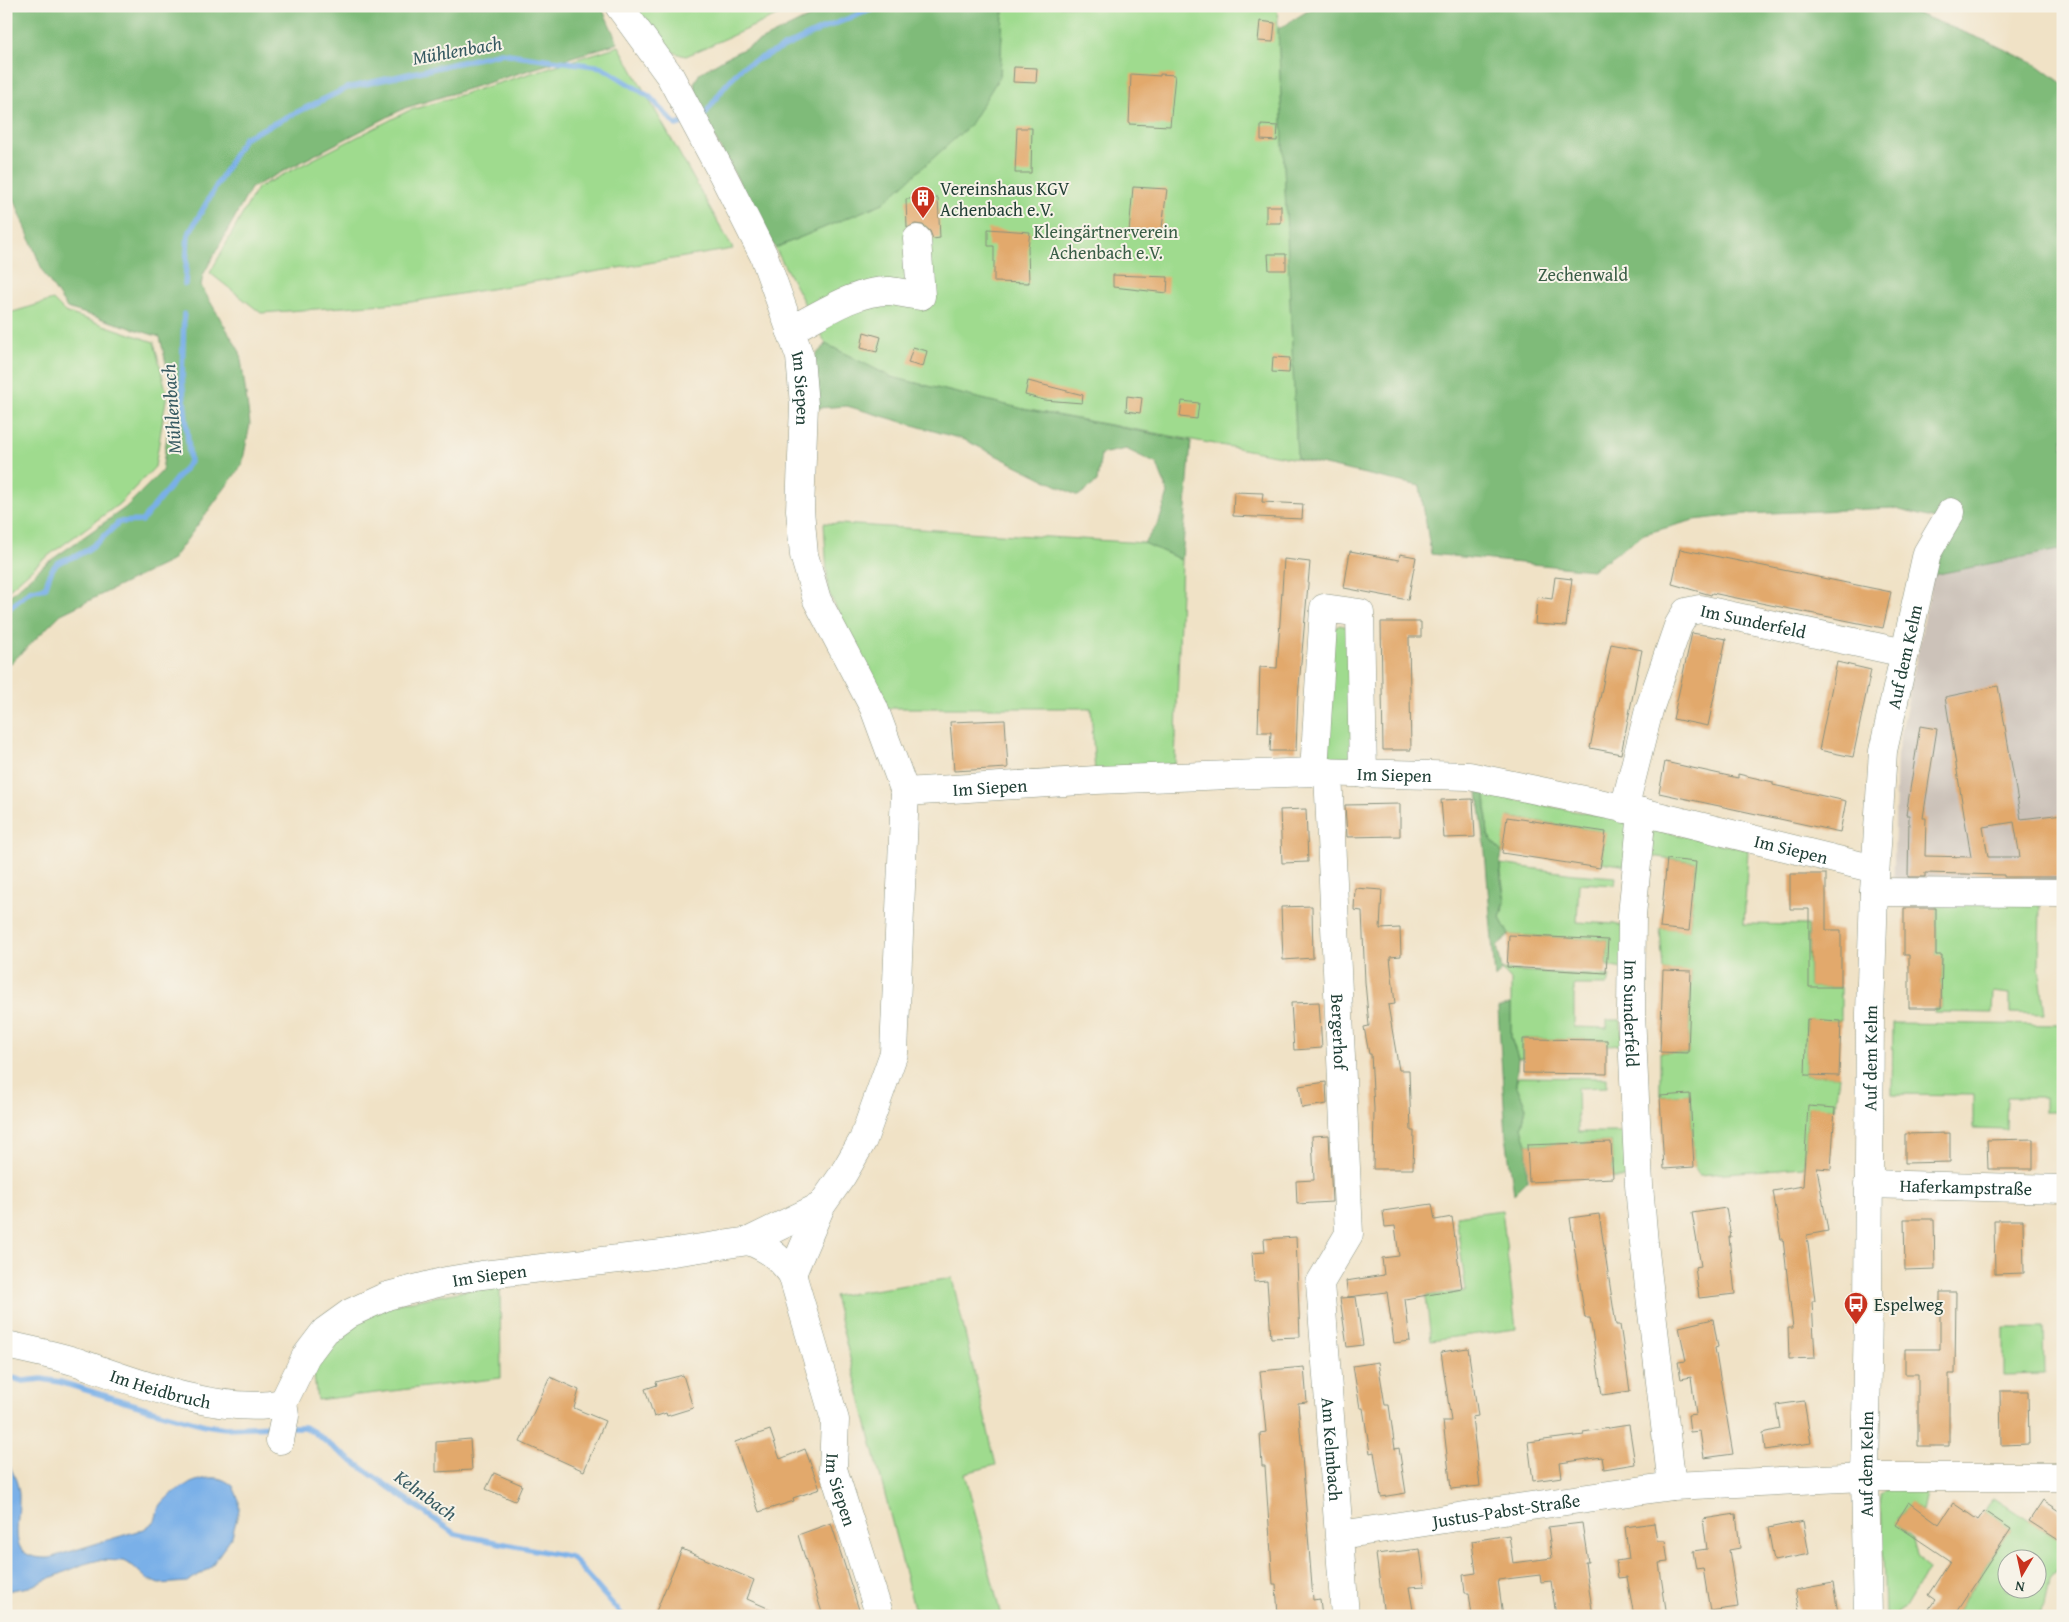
<svg xmlns="http://www.w3.org/2000/svg" width="2069" height="1622" font-family="'Gentium Book Plus',serif">
  <style>
    .industrial { fill: #ccc2b9 }
    .green { fill: #9fdb8e; stroke: #5f8c61; fill-rule: evenodd }
    .forest { fill: #7fbb79; stroke: #4f7c56 }
    .water { fill: #7ab0e8; stroke: #4c768e }
    .lines { fill: none; stroke-linecap: round; stroke-linejoin: round }
    .stream { stroke: #7ab0e8; stroke-width: 5.5 }
    .building { fill: #e2a96c; fill-rule: evenodd }
    .minor-casing { stroke: #88907d; stroke-width: 29 }
    .minor { stroke: #fff; stroke-width: 28 }
    .labels { text-anchor: middle; dominant-baseline: central; stroke-width: 4; stroke-linejoin: round; paint-order: stroke }
    .poi-label { font-size: 18px; fill: #1f3d34; stroke: #f7f3e8; text-anchor: start }
    .park-label { font-size: 18px; fill: #395d46; stroke: #f7f3e8 }
    .street-label { font-size: 18px; fill: #1f3d34; stroke: #f7f3e8 }
    .water-label { font-size: 19px; font-style: italic; fill: #365a61; stroke: #f7f3e8 }
  </style>
  <rect width="100%" height="100%" fill="#f7f3e8"/>
  <filter id="ink" filterUnits="userSpaceOnUse"><feTurbulence type="fractalNoise" baseFrequency=".02" numOctaves="2"/><feDisplacementMap in="SourceGraphic" scale="10" xChannelSelector="R" yChannelSelector="G"/><feConvolveMatrix kernelMatrix="1 2 1 2 8 2 1 2 1" color-interpolation-filters="sRGB"/></filter>
  <filter id="wash" filterUnits="userSpaceOnUse"><feTurbulence type="fractalNoise" baseFrequency=".0096" numOctaves="4" result="noise"/><feDisplacementMap in="SourceGraphic" scale="20" xChannelSelector="R" yChannelSelector="G"/><feGaussianBlur stdDeviation="1.12" result="paint"/><feColorMatrix in="noise" values="0 0 0 0 0 0 0 0 0 0 0 0 0 0 0 0 0 1.4 0 .05"/><feComposite in="paint" operator="in"/></filter>
  <g filter="url(#wash)">
    <rect width="100%" height="100%" fill="#f0e2c6"/>
    <!-- industrial -->
    <polygon class="industrial" points="2063,549 2063,897 1893,893 1897,755 1933,575"/>
    <!-- green -->
    <g class="green">
      <path d="M634,6h165l-113,50c-27,-5 -37,-28 -52,-50z"/>
      <polygon points="1018,6 1277,6 1297,459 1023,409 891,377 826,344 775,248 883,203 1000,76 1003,11"/>
      <polygon points="619,46 733,249 411,302 261,313 210,273 257,188 408,111"/>
      <polygon points="53,300 65,312 154,342 167,394 155,467 119,504 41,561 6,592 6,314"/>
      <polygon points="824,523 1144,543 1182,560 1175,764 1095,773 1091,708 885,708 828,591"/>
      <polygon points="1339,625 1348,627 1354,759 1329,761 1324,722 1332,632"/>
      <polygon points="1485,794 1621,820 1627,824 1628,866 1601,862 1605,832 1508,817 1502,853 1488,835"/>
      <polygon points="1652,829 1748,850 1744,924 1808,925 1809,987 1841,987 1841,1021 1807,1020 1805,1075 1839,1076 1835,1108 1808,1107 1804,1167 1699,1175 1694,1167 1690,1094 1660,1096 1660,1052 1688,1053 1691,972 1663,970 1660,928 1689,930 1696,862 1650,856"/>
      <polygon points="1500,864 1574,874 1616,877 1615,885 1579,883 1577,922 1614,924 1626,927 1623,969 1607,966 1608,940 1509,935 1500,918 1505,901"/>
      <polygon points="2040,897 2039,966 2045,1014 2010,1013 2010,994 1993,992 1992,1013 1934,1012 1934,1009 1941,1008 1942,956 1936,955 1936,904"/>
      <polygon points="1502,970 1610,976 1608,985 1574,985 1574,1027 1607,1028 1607,1020 1621,1020 1622,1045 1607,1046 1606,1040 1523,1039 1523,1058 1518,1058 1511,1038 1511,980"/>
      <polygon points="1893,1023 2063,1025 2063,1112 2045,1112 2045,1097 2007,1097 2006,1129 1973,1128 1973,1095 1892,1094"/>
      <polygon points="1518,1077 1607,1078 1607,1087 1577,1088 1578,1132 1627,1132 1629,1178 1613,1178 1611,1142 1527,1145 1522,1128 1526,1107 1516,1084"/>
      <polygon points="1502,1210 1516,1329 1431,1340 1426,1296 1466,1291 1456,1216"/>
      <polygon points="952,1278 996,1465 965,1473 1001,1616 916,1616 834,1296"/>
      <polygon points="500,1284 501,1378 317,1400 313,1367 331,1336 381,1307"/>
      <polygon points="2004,1328 2043,1328 2044,1374 2004,1375"/>
      <polygon points="1889,1489 1927,1489 1922,1511 1909,1503 1895,1523 1913,1539 1917,1556 1928,1570 1905,1608 1893,1616 1885,1614 1881,1494"/>
      <path d="M1994,1498l69,45v21l-13,16 -5,27 -5,9h-81l-3,-2 55,-85 -26,-17zM2006,1560h30v30h-30z"/>
    </g>
    <!-- forest -->
    <g class="forest">
      <polygon points="6,6 601,6 618,43 405,108 251,188 203,275 201,286 240,352 250,424 242,465 171,561 61,614 6,668 6,599 44,565 125,508 162,471 173,394 160,337 67,308 43,272 6,178"/>
      <polygon points="832,6 1018,6 1003,11 1000,76 969,126 883,203 775,248 700,111 694,83 700,73 725,58"/>
      <polygon points="1316,6 1898,6 1991,43 2039,66 2063,84 2063,549 1933,575 1955,524 1892,508 1746,514 1694,520 1644,534 1592,570 1431,554 1420,486 1297,459 1278,29"/>
      <polygon points="826,344 891,377 1023,409 1191,441 1182,560 1144,543 1159,522 1168,493 1157,464 1126,449 1101,454 1097,482 1078,496 965,440 847,406 817,408 814,357"/>
      <polygon points="1478,792 1485,794 1488,835 1502,853 1500,864 1501,879 1505,901 1500,918 1509,935 1497,946 1502,970 1495,978 1484,838"/>
      <polygon points="1511,1004 1511,1038 1518,1058 1516,1084 1526,1107 1522,1127 1527,1145 1527,1181 1514,1194 1506,1136 1498,1008"/>
    </g>
    <!-- water -->
    <path class="water" d="M6,1460c7,11 14,26 13,40 0,30 -13,59 30,58l95,-29 11,-8c1,-3 2,-8 3,-11 7,-17 40,-34 57,-32 7,0 13,4 18,8l6,14v10l-7,26 -22,32 -23,14 -28,2 -12,-5 -14,-13 -10,-5 -24,-1 -15,4 -55,23 -23,4z"/>
    <g class="lines">
      <!-- stream -->
      <g class="stream">
        <polyline points="700,118 703,117 725,86 742,67 822,29 880,6"/>
        <polyline points="185,284 188,235 244,138 347,88 501,53 602,67 650,97 676,125 686,122"/>
        <path d="M6,611l24,-20 16,-4c8,-35 19,-22 41,-37 12,-8 22,-18 32,-28l23,-1 48,-59 -8,-84 2,-64"/>
        <polyline points="6,1376 23,1381 42,1379 60,1382 165,1414 205,1425 225,1428 275,1426"/>
        <polyline points="291,1427 304,1427 314,1432 334,1448 455,1534 571,1557 623,1616"/>
      </g>
    </g>
    <g id="blocks">
      <!-- building -->
      <g class="building">
        <polygon points="1260,21 1275,23 1273,42 1258,41"/>
        <polygon points="1014,67 1037,68 1036,83 1013,82"/>
        <polygon points="1131,74 1160,76 1160,74 1175,75 1170,126 1129,124"/>
        <polygon points="1261,125 1278,126 1277,141 1261,140"/>
        <polygon points="1017,128 1032,128 1031,173 1015,173"/>
        <polygon points="1133,187 1167,189 1161,236 1129,232"/>
        <polygon points="938,198 940,238 933,239 930,231 923,225 915,224 907,228 906,199"/>
        <rect x="1266" y="206" width="15" height="17"/>
        <polygon points="988,229 1030,232 1028,247 1029,283 994,282 994,246 988,246"/>
        <polygon points="1268,254 1286,254 1286,270 1269,270"/>
        <polygon points="1113,275 1168,277 1167,293 1113,287"/>
        <polygon points="864,332 881,337 877,352 861,348"/>
        <polygon points="913,347 927,351 923,367 908,363"/>
        <polygon points="1273,357 1290,358 1289,373 1272,372"/>
        <polygon points="1028,381 1083,395 1082,403 1044,400 1025,395"/>
        <polygon points="1127,396 1142,398 1140,413 1126,411"/>
        <polygon points="1182,401 1199,403 1197,419 1180,417"/>
        <polygon points="1234,492 1263,493 1262,502 1303,504 1302,519 1233,516"/>
        <polygon points="1680,549 1891,592 1883,628 1712,593 1711,595 1672,584"/>
        <polygon points="1350,551 1399,560 1400,554 1416,557 1408,600 1344,588"/>
        <polygon points="1284,559 1310,562 1298,697 1296,751 1270,751 1271,732 1258,732 1260,667 1277,668"/>
        <polygon points="1555,577 1572,579 1566,626 1535,624 1537,597 1552,599"/>
        <polygon points="1381,622 1421,622 1421,637 1409,637 1411,750 1383,750"/>
        <polygon points="1692,633 1726,639 1708,726 1673,719"/>
        <polygon points="1611,644 1642,650 1621,754 1590,748"/>
        <polygon points="1837,662 1871,670 1853,757 1819,750"/>
        <path d="M1998,686l23,133 42,-5v63h-59v-2l-79,-2v4h-17l1,-62h-3l14,-89 17,3 -14,89h3l-1,38 46,1 -26,-160zM2014,822l6,35h-32l-5,-30z"/>
        <polygon points="1005,720 1008,768 954,771 950,722"/>
        <polygon points="1665,762 1738,778 1738,774 1773,782 1773,785 1846,801 1840,832 1659,793"/>
        <polygon points="1473,799 1475,837 1444,838 1441,800"/>
        <polygon points="1400,804 1400,836 1347,837 1345,805"/>
        <polygon points="1306,809 1308,862 1282,863 1280,810"/>
        <polygon points="1507,817 1606,832 1600,868 1502,853"/>
        <polygon points="1667,859 1696,862 1689,931 1660,928"/>
        <polygon points="1790,874 1826,874 1826,930 1841,930 1841,987 1809,987 1809,909 1790,909"/>
        <polygon points="1355,888 1382,890 1380,929 1400,928 1401,956 1390,957 1395,1004 1388,1005 1399,1070 1409,1070 1411,1131 1414,1131 1413,1169 1373,1169 1374,1109 1371,1054 1369,1054 1364,1027 1369,1026 1365,982 1362,911 1354,910"/>
        <polygon points="1312,906 1313,958 1283,960 1281,907"/>
        <polygon points="1904,908 1936,908 1936,955 1942,955 1941,1008 1909,1008 1909,955 1904,955"/>
        <polygon points="1509,935 1608,940 1606,973 1507,967"/>
        <polygon points="1663,970 1691,971 1688,1053 1660,1052"/>
        <polygon points="1319,1002 1322,1048 1294,1050 1291,1003"/>
        <polygon points="1807,1019 1841,1021 1839,1076 1805,1075"/>
        <polygon points="1523,1039 1607,1040 1607,1074 1523,1073"/>
        <polygon points="1326,1082 1327,1104 1302,1108 1299,1086"/>
        <polygon points="1690,1094 1694,1167 1664,1169 1660,1096"/>
        <polygon points="1808,1106 1835,1108 1831,1169 1817,1168 1828,1231 1807,1235 1815,1301 1812,1301 1815,1358 1789,1359 1788,1328 1793,1328 1783,1239 1781,1239 1773,1191 1803,1186"/>
        <polygon points="1950,1133 1950,1162 1905,1163 1905,1134"/>
        <polygon points="1329,1135 1332,1202 1297,1204 1296,1181 1314,1180 1312,1136"/>
        <polygon points="2033,1139 2033,1169 1988,1169 1987,1140"/>
        <polygon points="1611,1142 1613,1178 1529,1182 1527,1145"/>
        <polygon points="1432,1204 1435,1220 1452,1217 1462,1289 1405,1299 1410,1341 1394,1343 1387,1292 1348,1297 1346,1281 1384,1275 1382,1258 1399,1256 1395,1226 1385,1227 1383,1211"/>
        <polygon points="1726,1208 1731,1237 1729,1237 1735,1294 1699,1298 1695,1267 1701,1266 1692,1213"/>
        <polygon points="1599,1214 1616,1325 1620,1325 1630,1391 1602,1395 1590,1318 1585,1318 1570,1218"/>
        <polygon points="1904,1219 1934,1219 1935,1269 1905,1270"/>
        <polygon points="1994,1220 2023,1220 2024,1273 1995,1274"/>
        <polygon points="1296,1237 1300,1337 1271,1338 1267,1281 1254,1282 1252,1253 1265,1252 1264,1239"/>
        <polygon points="1940,1292 1956,1292 1955,1374 1949,1374 1949,1446 1918,1446 1918,1374 1905,1374 1905,1349 1940,1349"/>
        <polygon points="1356,1297 1363,1345 1347,1347 1340,1298"/>
        <polygon points="1713,1319 1718,1347 1715,1348 1733,1454 1704,1458 1700,1431 1690,1432 1688,1415 1696,1414 1691,1377 1681,1379 1678,1362 1686,1361 1679,1327"/>
        <polygon points="1468,1348 1478,1416 1472,1417 1480,1486 1451,1489 1443,1421 1451,1421 1441,1352"/>
        <polygon points="1378,1362 1385,1405 1389,1405 1395,1449 1399,1448 1406,1493 1381,1497 1374,1452 1370,1453 1363,1408 1360,1408 1353,1366"/>
        <polygon points="1304,1367 1307,1402 1298,1403 1313,1600 1320,1599 1322,1616 1278,1616 1276,1584 1273,1584 1265,1466 1262,1466 1260,1433 1266,1432 1260,1371"/>
        <polygon points="683,1375 693,1408 667,1416 666,1413 654,1417 645,1389 657,1385 656,1382"/>
        <polygon points="550,1377 579,1390 574,1408 605,1421 584,1471 520,1442"/>
        <polygon points="2000,1391 2028,1391 2029,1444 2001,1445"/>
        <polygon points="1804,1401 1811,1443 1765,1450 1763,1433 1780,1429 1776,1405"/>
        <polygon points="1629,1425 1635,1464 1604,1469 1602,1457 1560,1463 1562,1477 1533,1481 1528,1442 1584,1435 1583,1432"/>
        <polygon points="770,1430 780,1459 805,1449 820,1489 793,1498 794,1501 759,1512 735,1442"/>
        <polygon points="470,1439 472,1470 436,1472 436,1442"/>
        <polygon points="494,1473 522,1485 515,1501 486,1489"/>
        <polygon points="2043,1500 2063,1513 2063,1543 2029,1521"/>
        <polygon points="1909,1502 1939,1524 1953,1503 1978,1520 1984,1511 2011,1529 1954,1616 1924,1616 1935,1600 1928,1595 1950,1561 1895,1524"/>
        <polygon points="1736,1514 1740,1548 1729,1550 1738,1607 1710,1611 1703,1568 1696,1569 1693,1551 1707,1549 1703,1519"/>
        <polygon points="1803,1521 1809,1554 1774,1561 1768,1528"/>
        <polygon points="831,1523 861,1616 823,1616 798,1535"/>
        <polygon points="1582,1523 1588,1562 1585,1562 1593,1616 1556,1616 1551,1581 1541,1582 1540,1575 1498,1580 1503,1616 1472,1616 1469,1593 1465,1593 1463,1575 1476,1573 1472,1541 1509,1535 1513,1563 1552,1558 1548,1527"/>
        <polygon points="1654,1523 1657,1541 1665,1541 1668,1562 1659,1563 1667,1616 1634,1616 1627,1577 1618,1578 1616,1561 1629,1559 1625,1527"/>
        <polygon points="682,1549 754,1580 747,1599 786,1616 654,1616"/>
        <polygon points="1420,1549 1425,1586 1409,1587 1414,1616 1384,1616 1376,1554"/>
        <polygon points="1833,1583 1838,1613 1822,1616 1800,1616 1795,1590"/>
      </g>
    </g>
  </g>
  <g filter="url(#ink)">
    <use href="#blocks" fill-opacity="0" stroke="#88907d" stroke-width="1"/>
    <g class="lines">
      <defs>
        <g id="minor">
          <path id="s1" d="M619,6l51,70 53,99 41,81 36,101 4,48 -4,105 4,45 13,45 57,108 31,84 -11,261 -31,87 -21,36 -21,30 -29,68"/>
          <path d="M790,330c31,-15 65,-40 100,-39 10,1 21,4 31,5l-4,-57"/>
          <polyline points="1314,772 1324,608 1360,613 1363,774"/>
          <path id="s2" d="M1328,772l21,462 -29,49 25,333"/>
          <path id="s3" d="M905,792l191,-12 218,-8 155,4 173,36 233,57"/>
          <path id="s4" d="M1624,809l25,-99 29,-84 8,-14 14,-3 205,44"/>
          <path id="s5" d="M1642,812l-10,103 -1,99 8,171 5,58 28,243"/>
          <polyline points="1874,892 2063,893"/>
          <path id="s6" d="M1868,1184l195,5"/>
          <path id="s7" d="M749,1241c20,8 29,15 43,33l43,146 -2,49 47,147"/>
          <path id="s8" d="M6,1345c24,5 48,10 71,17 58,20 144,54 206,41"/>
          <path id="s9" d="M283,1403l23,-47 19,-25 25,-18 37,-17 59,-15 36,-6 171,-20 96,-14 72,-35"/>
          <polyline points="280,1440 285,1416 283,1403"/>
          <path id="s10" d="M1340,1535l177,-27 155,-22 193,-9h198"/>
          <path id="s11" d="M1868,1616l-3,-139 3,-166 2,-298 4,-121 9,-141 44,-198 24,-41"/>
        </g>
      </defs>
      <!-- minor casing -->
      <use href="#minor" class="minor-casing"/>
      <!-- minor -->
      <use href="#minor" class="minor"/>
    </g>
  </g>
  <!-- icons -->
  <defs>
    <symbol id="building-pin" viewBox="-11 -11 22 30"><path d="M0 17L-7.5 6A9.5 9.5 0 1 1 7.5 6Z" fill="#c8321e" stroke="#f7f3e8"/><path d="M-4-6H4V6H1V3H-1V6H-4ZM-2.5-4.3h1.7v1.8h-1.7ZM.8-4.3h1.7v1.8H.8ZM-2.5-1h1.7V.8h-1.7ZM.8-1h1.7V.8H.8Z" fill="#fff"/></symbol>
    <symbol id="bus-pin" viewBox="-11 -11 22 30"><path d="M0 17L-7.5 6A9.5 9.5 0 1 1 7.5 6Z" fill="#c8321e" stroke="#f7f3e8"/><path d="M-5-6H5V4H4V6H2V4H-2V6H-4V4H-5ZM-3.5-4V0h7V-4ZM-3.5 1.2v1.5H-2V1.2ZM2 1.2v1.5H3.5V1.2Z" fill="#fff"/></symbol>
  </defs>
  <g fill-rule="evenodd">
    <use href="#building-pin" x="909" y="184" width="28" height="38"/>
    <use href="#bus-pin" x="1842" y="1290" width="28" height="38"/>
  </g>
  <g class="labels">
    <!-- poi labels -->
    <g class="poi-label">
      <text x="940" y="188">Vereinshaus KGV<tspan x="940" dy="21">Achenbach e.V.</tspan></text>
      <text x="1874" y="1304">Espelweg</text>
    </g>
    <!-- park labels -->
    <g class="park-label">
      <text x="1106" y="231">Kleingärtnerverein<tspan x="1106" dy="21">Achenbach e.V.</tspan></text>
      <text x="1583" y="274">Zechenwald</text>
    </g>
    <!-- street labels -->
    <g class="street-label">
      <text stroke="none"><textPath href="#s1" startOffset="428">Im Siepen</textPath></text>
      <text stroke="none"><textPath href="#s4" startOffset="276">Im Sunderfeld</textPath></text>
      <text stroke="none"><textPath href="#s11" startOffset="962">Auf dem Kelm</textPath></text>
      <text stroke="none"><textPath href="#s3" startOffset="490">Im Siepen</textPath></text>
      <text stroke="none"><textPath href="#s3" startOffset="85">Im Siepen</textPath></text>
      <text stroke="none"><textPath href="#s3" startOffset="895">Im Siepen</textPath></text>
      <text stroke="none"><textPath href="#s5" startOffset="202">Im Sunderfeld</textPath></text>
      <text stroke="none"><textPath href="#s2" startOffset="260">Bergerhof</textPath></text>
      <text stroke="none"><textPath href="#s11" startOffset="558">Auf dem Kelm</textPath></text>
      <text stroke="none"><textPath href="#s6" startOffset="98">Haferkampstraße</textPath></text>
      <text stroke="none"><textPath href="#s9" startOffset="260">Im Siepen</textPath></text>
      <text stroke="none"><textPath href="#s8" startOffset="161">Im Heidbruch</textPath></text>
      <text stroke="none"><textPath href="#s2" startOffset="686">Am Kelmbach</textPath></text>
      <text stroke="none"><textPath href="#s11" startOffset="152">Auf dem Kelm</textPath></text>
      <text stroke="none"><textPath href="#s7" startOffset="278">Im Siepen</textPath></text>
      <text stroke="none"><textPath href="#s10" startOffset="168">Justus-Pabst-Straße</textPath></text>
    </g>
    <!-- water labels -->
    <g class="water-label">
      <text transform="translate(457 50) rotate(-10)">Mühlenbach</text>
      <text transform="translate(171 409) rotate(-94)">Mühlenbach</text>
      <text transform="translate(426 1495) rotate(36)">Kelmbach</text>
    </g>
  </g>
  <!-- margin -->
  <rect width="2069" height="1622" fill="none" stroke="#f7f3e8" stroke-width="25"/>
  <!-- north arrow -->
  <g transform="translate(2022 1574) rotate(189)"><circle r="24" fill="#f7f3e8" stroke="#a1aaa0"/>
  <path d="M0-4L9 19L0 12L-9 19Z" fill="#c8321e"/>
  <text y="-8" font-size="14" font-weight="bold" text-anchor="middle" fill="#1f3d34">N</text>
  </g>
</svg>
